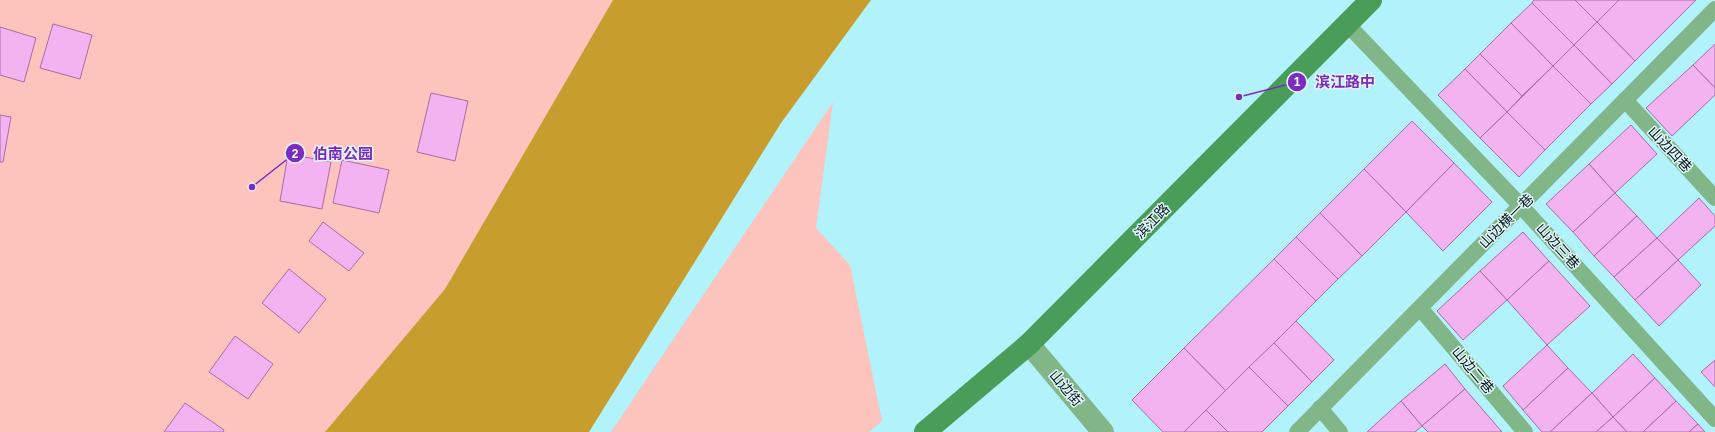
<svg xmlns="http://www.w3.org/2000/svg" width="1715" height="432" font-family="Arial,'Noto Sans SC',sans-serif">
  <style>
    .green { fill: #fcc4bc }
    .water { fill: #c79e2e }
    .building { fill: #f3b3f1; stroke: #a86ca6 }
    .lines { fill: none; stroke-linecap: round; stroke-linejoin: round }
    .lane { stroke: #81b688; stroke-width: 16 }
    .street { stroke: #81b688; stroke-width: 22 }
    .secondary { stroke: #499d59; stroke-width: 22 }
    .labels { text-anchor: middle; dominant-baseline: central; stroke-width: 3; stroke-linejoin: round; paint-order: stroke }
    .street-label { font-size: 14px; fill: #00181b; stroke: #e2f6f9 }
    .leader { fill: none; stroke: #7b2cbf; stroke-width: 1.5 }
    .callout-dot { fill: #7b2cbf; stroke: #e2f6f9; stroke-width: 1.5 }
    .mark-label { font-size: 12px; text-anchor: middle; font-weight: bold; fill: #fff }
    .callout-label { font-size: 15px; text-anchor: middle; font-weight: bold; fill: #7b2cbf; stroke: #e2f6f9; stroke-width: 3; stroke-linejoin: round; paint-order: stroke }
  </style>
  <rect width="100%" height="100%" fill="#b2f2fb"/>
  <!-- green -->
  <g class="green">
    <polygon points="0,0 613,0 445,289 325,432 0,432"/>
    <polygon points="833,102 816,228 850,265 882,421 869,432 611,432"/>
  </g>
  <!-- water -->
  <polygon class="water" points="613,0 871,0 781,123 589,432 325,432 445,289"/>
  <!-- building -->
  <g class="building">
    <polygon points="1534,0 1575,0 1597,22 1574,45 1532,3"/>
    <polygon points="1575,0 1619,0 1597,22"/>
    <polygon points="1619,0 1696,0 1635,61 1597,22"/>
    <polygon points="1532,3 1574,45 1553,66 1511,23"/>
    <polygon points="1597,22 1635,61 1612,84 1574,45"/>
    <polygon points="1511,23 1553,66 1522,96 1480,54"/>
    <polygon points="53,24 92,35 80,79 40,68"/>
    <polygon points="0,27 36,38 24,82 0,75"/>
    <polygon points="1715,44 1715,88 1693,65"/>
    <polygon points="1574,45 1612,84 1591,104 1553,66"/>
    <polygon points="1480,54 1522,96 1507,112 1465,69"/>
    <polygon points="1693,65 1715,88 1715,95 1672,136 1646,108"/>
    <polygon points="1553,66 1591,104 1545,150 1507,112"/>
    <polygon points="1465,69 1507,112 1480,138 1438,95"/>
    <polygon points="431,93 468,101 455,161 417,152"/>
    <polygon points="1507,112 1545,150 1519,177 1480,138"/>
    <polygon points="0,115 11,117 3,162 0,162"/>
    <polygon points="1412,121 1454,163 1406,212 1364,169"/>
    <polygon points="1631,125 1657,154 1615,193 1589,164"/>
    <polygon points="288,154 331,162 322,209 280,201"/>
    <polygon points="342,160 389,170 379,213 333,203"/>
    <polygon points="1454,163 1492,202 1443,251 1406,212"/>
    <polygon points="1589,164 1615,193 1573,232 1546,204"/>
    <polygon points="1364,169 1406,212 1362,256 1320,213"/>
    <polygon points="1615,193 1637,216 1594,256 1573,232"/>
    <polygon points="1699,198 1715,216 1715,226 1678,260 1657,238"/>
    <polygon points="1320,213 1362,256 1338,279 1296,237"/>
    <polygon points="1637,216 1657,238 1614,277 1594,256"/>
    <polygon points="323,222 364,253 349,271 309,241"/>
    <polygon points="1523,232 1549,261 1507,300 1480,271"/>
    <polygon points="1296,237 1338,279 1316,301 1274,259"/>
    <polygon points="1657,238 1678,260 1635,300 1614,277"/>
    <polygon points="1274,259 1316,301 1226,391 1184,348"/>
    <polygon points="1678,260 1701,285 1659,326 1635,300"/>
    <polygon points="1549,261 1590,306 1547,345 1507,300"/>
    <polygon points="289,269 326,299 299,333 262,303"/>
    <polygon points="1480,271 1507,300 1463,340 1437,311"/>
    <polygon points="1296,321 1334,360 1312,382 1274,343"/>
    <polygon points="235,336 273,364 248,399 209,372"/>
    <polygon points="1274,343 1312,382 1288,406 1249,367"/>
    <polygon points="1547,345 1568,368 1523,410 1503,386"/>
    <polygon points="1184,348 1226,391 1184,432 1163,432 1132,400"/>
    <polygon points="1633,354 1655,378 1613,417 1592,393"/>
    <polygon points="1715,360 1715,387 1701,372"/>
    <polygon points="1445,364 1465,389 1422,426 1401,401"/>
    <polygon points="1249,367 1288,406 1262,432 1228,432 1206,410"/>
    <polygon points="1568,368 1592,393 1550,432 1542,432 1523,410"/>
    <polygon points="1655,378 1676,401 1643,432 1627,432 1613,417"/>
    <polygon points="1465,389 1502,432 1428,432 1422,426"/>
    <polygon points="1592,393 1613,417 1596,432 1550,432"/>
    <polygon points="1401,401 1422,426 1415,432 1367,432"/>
    <polygon points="1676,401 1698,424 1689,432 1643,432"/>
    <polygon points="185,403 224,430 223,432 164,432"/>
    <polygon points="1206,410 1228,432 1184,432"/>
    <polygon points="1613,417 1627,432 1596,432"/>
    <polygon points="1698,424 1705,432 1689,432"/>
  </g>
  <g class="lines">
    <!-- lane -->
    <g class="lane">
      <polyline points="1347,24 1521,206 1715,419"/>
      <polyline points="1625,100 1715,198"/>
      <polyline points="1420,308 1525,432"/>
      <polyline points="1320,408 1340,432"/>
      <polyline points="1297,432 1715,9"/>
    </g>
    <!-- street -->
    <polyline class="street" points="1029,344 1103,432"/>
    <!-- secondary -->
    <polyline class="secondary" points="925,432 1029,344 1371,0"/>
  </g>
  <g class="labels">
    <!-- street labels -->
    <g class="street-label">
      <text transform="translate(1670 149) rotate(47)">山边四巷</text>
      <text transform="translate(1152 221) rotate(-45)">滨江路</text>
      <text transform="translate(1506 221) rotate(-45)">山边横一巷</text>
      <text transform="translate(1558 246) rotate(48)">山边三巷</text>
      <text transform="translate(1473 370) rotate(50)">山边二巷</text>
      <text transform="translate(1066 388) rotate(50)">山边街</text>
    </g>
  </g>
  <!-- callouts -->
  <path class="leader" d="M1239 97L1297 82M252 187L295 153"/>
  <g class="callout-dot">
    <circle cx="1239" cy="97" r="4"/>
    <circle cx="252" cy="187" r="4"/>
    <circle cx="1297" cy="82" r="10"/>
    <circle cx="295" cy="153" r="10"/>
  </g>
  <g class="mark-label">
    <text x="1297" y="86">1</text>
    <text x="295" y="158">2</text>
  </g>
  <g class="callout-label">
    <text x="1345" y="87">滨江路中</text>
    <text x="343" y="159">伯南公园</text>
  </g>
</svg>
